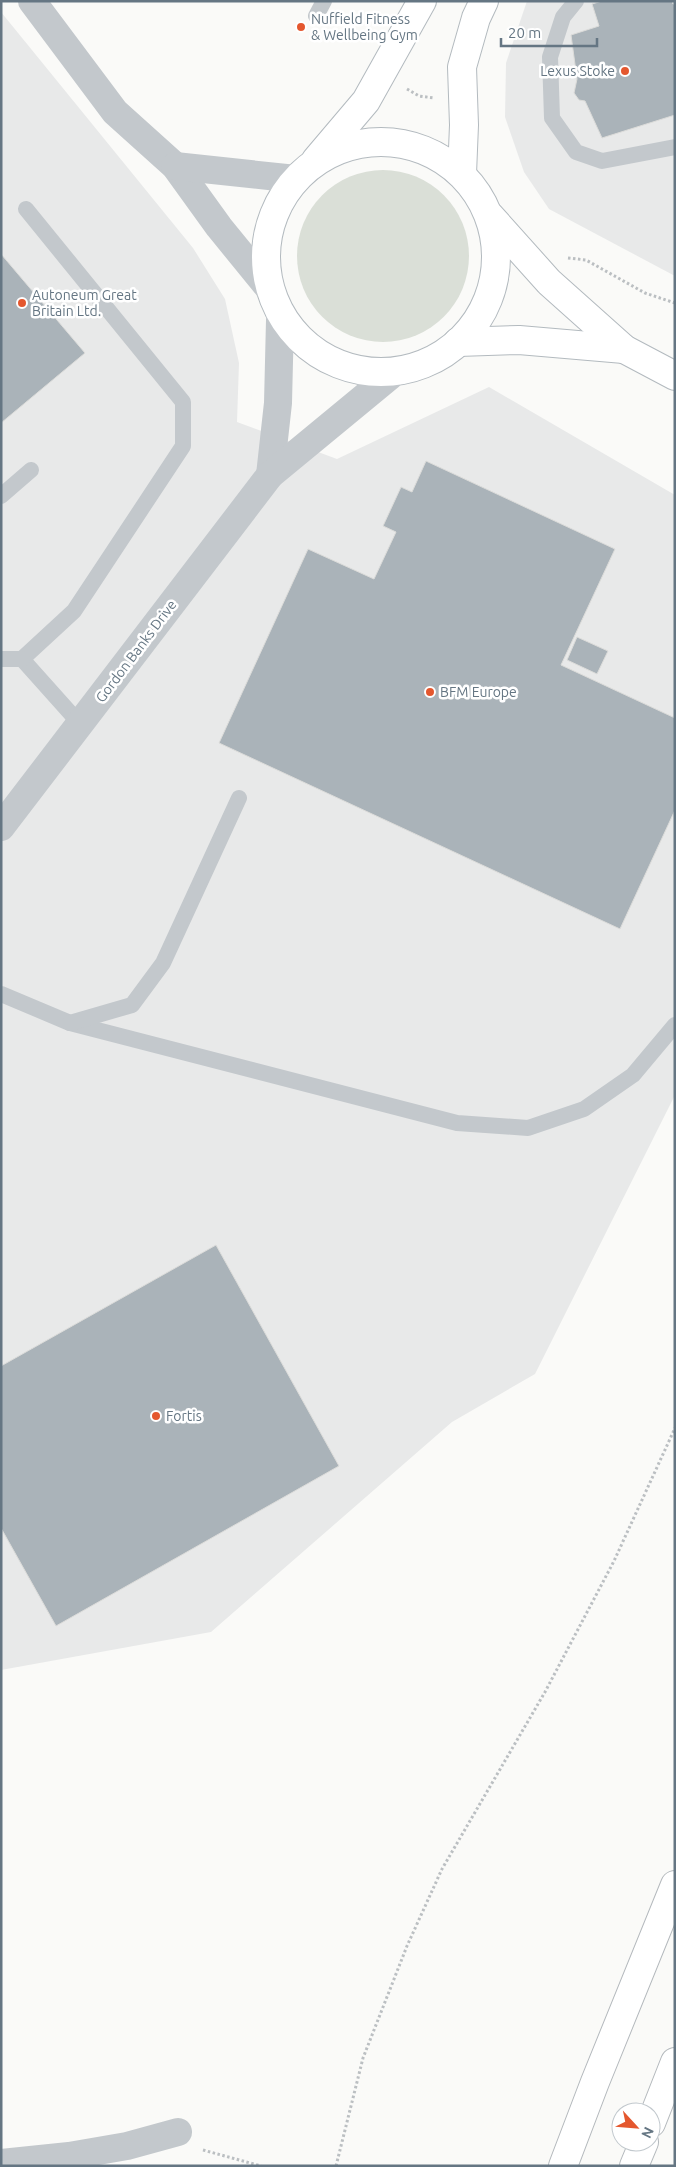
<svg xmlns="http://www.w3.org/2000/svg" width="676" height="2167" font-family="Ubuntu,sans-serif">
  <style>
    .built { fill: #e8e9e9 }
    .green { fill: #dadfd7 }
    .building { fill: #aab3b9; stroke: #dcdcda }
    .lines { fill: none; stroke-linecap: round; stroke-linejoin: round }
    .secondary-casing { stroke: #b3babf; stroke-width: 30 }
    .highway-casing { stroke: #b4b9bd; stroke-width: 30 }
    .path { stroke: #bbbfc2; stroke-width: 3; stroke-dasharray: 2.5 2.5; stroke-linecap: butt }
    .lane { stroke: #c3c8cc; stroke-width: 16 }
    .street { stroke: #c3c8cc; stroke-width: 28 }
    .secondary { stroke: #fff; stroke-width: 28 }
    .highway { stroke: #fff; stroke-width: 28 }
    .poi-dot { fill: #e4572e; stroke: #fff; stroke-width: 2 }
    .labels { text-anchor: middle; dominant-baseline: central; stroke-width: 5; stroke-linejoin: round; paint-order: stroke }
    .poi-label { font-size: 14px; fill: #657683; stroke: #fff; text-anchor: start }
    .street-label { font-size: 14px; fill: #657683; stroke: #fff }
  </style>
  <rect width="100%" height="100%" fill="#fafaf8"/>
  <!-- built -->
  <g class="built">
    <polygon points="527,1 675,1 675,276 549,209 524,172 505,117 506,63"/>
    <polygon points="1,12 193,248 225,299 239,363 237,422 337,459 489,387 675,495 675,1095 535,1374 452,1422 211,1632 1,1670"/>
  </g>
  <!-- green -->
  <circle class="green" cx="383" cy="256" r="86"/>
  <!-- building -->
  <g class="building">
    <polygon points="602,1 672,1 673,4 675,4 675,115 602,138 585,101 579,100 574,93 577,79 571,35 599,26 592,4"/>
    <polygon points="1,254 85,353 1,423"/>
    <polygon points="426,461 615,549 561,665 675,718 675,810 620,929 219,743 308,549 374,579 396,532 383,526 401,487 412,492"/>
    <polygon points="577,637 608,651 597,674 567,660"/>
    <polygon points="216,1245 339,1466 56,1626 1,1528 1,1366"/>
  </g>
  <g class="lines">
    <defs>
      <g id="secondary">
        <circle cx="381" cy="257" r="115"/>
        <polyline points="316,160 366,101 422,1"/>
        <polyline points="462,174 464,125 462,67 476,18 484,1"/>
        <polyline points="490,216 549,282 624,349 675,376"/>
        <polyline points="458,342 519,340 624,349"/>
      </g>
      <g id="highway">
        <polyline points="651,2123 675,2062"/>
        <polyline points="563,2166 595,2082 675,1885"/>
        <polyline points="634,2166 644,2142"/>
      </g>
    </defs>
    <!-- secondary casing -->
    <use href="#secondary" class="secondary-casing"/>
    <!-- highway casing -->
    <use href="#highway" class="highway-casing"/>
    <!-- path -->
    <g class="path">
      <polyline points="407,89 419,96 434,98"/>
      <polyline points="568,258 586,260 645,293 675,303"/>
      <polyline points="203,2150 261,2166"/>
      <polyline points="336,2166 363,2058 407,1946 442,1869 545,1692 614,1561 675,1428"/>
    </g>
    <!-- lane -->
    <g class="lane">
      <polyline points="576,1 563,17 550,57 552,118 576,152 602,161 675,147"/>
      <polyline points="316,16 324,1"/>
      <polyline points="26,209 183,402 183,446 74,611 22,659 81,725"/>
      <polyline points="1,496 31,470"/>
      <polyline points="1,659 22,659"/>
      <polyline points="1,994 70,1023 457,1123 528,1128 584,1109 633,1075 675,1025"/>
      <polyline points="70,1023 132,1005 163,963 239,798"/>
    </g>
    <!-- street -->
    <g class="street">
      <polyline points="32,1 115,112 175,166 219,227 268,287"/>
      <polyline points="175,166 296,179"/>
      <polyline points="270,475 278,403 280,320"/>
      <polyline points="1,827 270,475 390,376"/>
      <polyline points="1,2163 69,2156 127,2146 178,2132"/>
    </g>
    <!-- secondary -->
    <use href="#secondary" class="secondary"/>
    <!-- highway -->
    <use href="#highway" class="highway"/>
  </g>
  <!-- markers -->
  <g class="poi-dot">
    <circle cx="301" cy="27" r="5"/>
    <circle cx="625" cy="71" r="5"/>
    <circle cx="22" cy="303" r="5"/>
    <circle cx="430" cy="692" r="5"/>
    <circle cx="156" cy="1416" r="5"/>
  </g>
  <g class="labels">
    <!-- poi labels -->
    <g class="poi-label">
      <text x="311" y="19">Nuffield Fitness<tspan x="311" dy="16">&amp; Wellbeing Gym</tspan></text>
      <text x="615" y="71" text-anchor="end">Lexus Stoke</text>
      <text x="32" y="295">Autoneum Great<tspan x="32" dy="16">Britain Ltd.</tspan></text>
      <text x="440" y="692">BFM Europe</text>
      <text x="166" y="1416">Fortis</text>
    </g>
    <!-- street labels -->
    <g class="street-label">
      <text transform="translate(136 651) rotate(-53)">Gordon Banks Drive</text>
    </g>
  </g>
  <!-- border -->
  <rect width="676" height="2167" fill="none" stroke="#657683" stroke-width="5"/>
  <!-- north arrow -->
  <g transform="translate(636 2127) rotate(116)"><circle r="24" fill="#ffffff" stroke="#c1c8cd"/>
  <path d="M0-4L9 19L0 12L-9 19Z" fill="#e4572e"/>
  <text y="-8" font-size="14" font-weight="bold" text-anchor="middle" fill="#657683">N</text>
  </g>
  <!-- scale -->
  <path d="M501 38v8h96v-8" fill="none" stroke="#657683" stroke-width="2.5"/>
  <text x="508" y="38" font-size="15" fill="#657683" stroke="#ffffff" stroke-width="4" paint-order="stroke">20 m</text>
</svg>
